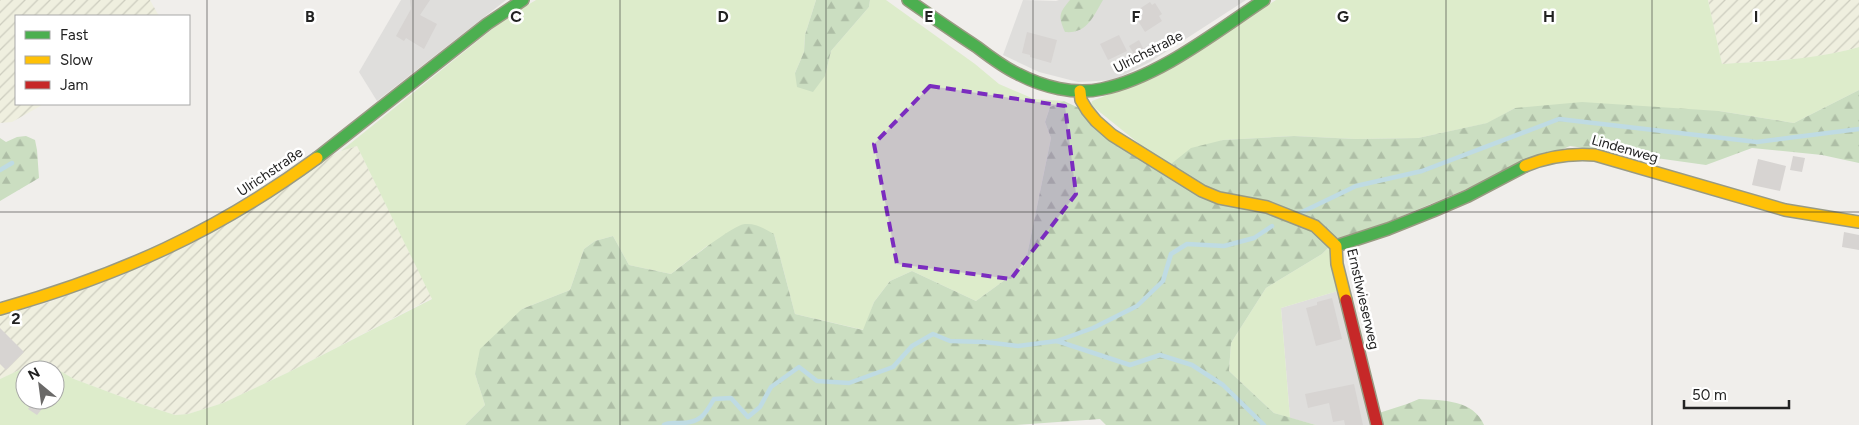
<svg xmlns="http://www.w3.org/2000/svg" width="1859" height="425" font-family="Figtree,sans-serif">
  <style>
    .residential { fill: #dfdedc }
    .farmland { fill: url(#farmland-furrows) }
    .grass { fill: #ddeccb; fill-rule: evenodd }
    .forest { fill: url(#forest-firs) }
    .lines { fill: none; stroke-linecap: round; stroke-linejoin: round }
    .stream { stroke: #bfdbe3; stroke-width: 4.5 }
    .building { fill: #d7d4d2 }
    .fast-casing { stroke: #999a82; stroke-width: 14 }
    .slow-casing { stroke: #999a82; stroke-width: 14 }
    .jam-casing { stroke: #999a82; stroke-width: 14 }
    .fast { stroke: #4caf50; stroke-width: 11 }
    .slow { stroke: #ffc107; stroke-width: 11 }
    .jam { stroke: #c62828; stroke-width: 11 }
    .marked { fill: #7b2cbf; fill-opacity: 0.2; stroke: #7b2cbf; stroke-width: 4; stroke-dasharray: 10 6; stroke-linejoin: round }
    .grid { fill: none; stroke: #222; stroke-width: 1; stroke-opacity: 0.55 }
    .labels { text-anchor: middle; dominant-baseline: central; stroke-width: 5; stroke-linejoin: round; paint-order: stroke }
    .street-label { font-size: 14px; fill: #222; stroke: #fff }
    .grid-label { font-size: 16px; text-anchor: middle; font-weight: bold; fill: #222; stroke: #fff; stroke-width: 5; stroke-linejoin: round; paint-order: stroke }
  </style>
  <defs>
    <pattern id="farmland-furrows" width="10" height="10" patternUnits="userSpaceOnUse" patternTransform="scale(1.25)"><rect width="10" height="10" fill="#efefdf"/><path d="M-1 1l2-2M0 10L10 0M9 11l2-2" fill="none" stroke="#cdcdbf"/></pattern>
    <pattern id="forest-firs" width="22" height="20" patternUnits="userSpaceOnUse" patternTransform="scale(1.25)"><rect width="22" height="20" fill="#cbdec1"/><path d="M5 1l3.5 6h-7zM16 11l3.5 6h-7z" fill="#aebea6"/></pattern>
  </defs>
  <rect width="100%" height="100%" fill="#f0eeeb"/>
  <!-- residential -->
  <g class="residential">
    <polygon points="401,0 506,0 377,101 359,72"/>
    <polygon points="1023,0 1056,1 1059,0 1246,0 1150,62 1114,80 1078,82 1039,72 1003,55"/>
    <polygon points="1341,290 1373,425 1316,425 1290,418 1281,308"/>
  </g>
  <!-- farmland -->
  <g class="farmland">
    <polygon points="0,0 150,0 159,16 16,16 16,104 44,104 12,122 0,123"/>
    <polygon points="1708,0 1859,0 1859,47 1840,52 1808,58 1722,64"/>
    <polygon points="357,146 432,298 289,372 223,403 188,414 175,415 141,404 74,379 41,360 0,379 0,315 53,301 341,151"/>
  </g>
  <!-- grass -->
  <g class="grass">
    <path d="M536,0h280l-11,35 -1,17 -9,21 30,3 6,-25 38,-44 1,-7h16l89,64 24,20 35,15 30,2 -14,6 -5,15 6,16 -26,127 -49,36 -64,-30 -22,10 -16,21 -10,28 -69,-16 -21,-80 -67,12 -36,28 -42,-9 -16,-29 -18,5 -11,8 -14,41 -48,19 -47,65 10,31 -20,20h-465v-46l41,-19 33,19 67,25 34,11 13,-1 35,-11 66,-31 143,-73 -75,-153 -16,5 165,-133zM25,370h30v30h-30z"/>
    <path d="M1276,0h432l14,64c46,-3 92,-4 137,-17v43l-65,33 -75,-12 -204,-3 -27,15 -70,15 -62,1 -62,-3 -71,4 -52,24 -14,-6 -66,-53 1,-4 49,-19z"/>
    <polygon points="1330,246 1341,290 1281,308 1290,418 1274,413 1229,371 1231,343 1266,288 1322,254"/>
  </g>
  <!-- forest -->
  <g class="forest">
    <polygon points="816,0 870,0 869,7 831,51 825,76 813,92 797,87 795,73 804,52 805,35"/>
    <path d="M1070,0h33c-10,17 -16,34 -38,32 -7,-16 -6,-19 5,-32z"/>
    <path d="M1859,90v73l-37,-8 -70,-7 -46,17 -136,-19 -240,100 -8,8 -56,34 -35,55 -2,28 45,42 42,12h-210l-6,-6 -84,6h-551l20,-20 -10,-31 5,-25 42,-40 48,-19 14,-41 11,-8 18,-5 16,29 42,9c12,-9 63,-50 74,-50 11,-1 20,5 29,10l21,80 68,16 11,-28 16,-21 22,-10 64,30 49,-36 26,-127 -6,-16 5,-15 14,-6 17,8 90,55 20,-16 32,-8 71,-4 62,3 62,-1 69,-15 28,-15 67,-6 137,9 75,12z"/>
    <polygon points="26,136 35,140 37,150 39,178 0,201 0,138 6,142 17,137"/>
    <path d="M1419,399c23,1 55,1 65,26h-102l-3,-12 28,-9z"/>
  </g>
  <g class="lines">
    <!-- stream -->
    <g class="stream">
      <polyline points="0,170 12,163"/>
      <polyline points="1300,213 1356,186 1422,171 1559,119 1757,142 1859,129"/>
      <polyline points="1057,341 1093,328 1137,306 1163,281 1171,254 1187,244 1224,246 1254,238 1272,226"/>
      <path d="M664,425c5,-3 10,-2 16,-2 20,0 25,-8 34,-24l17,-1 17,19 12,-10 11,-20 28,-20 18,14 32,2 44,-16 19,-21 21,-12 17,7 35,1 33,4 39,-5 73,24 30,-10 32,10 31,20 41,40"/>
    </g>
  </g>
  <!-- building -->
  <g class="building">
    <polygon points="410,0 430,0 420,15 437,24 424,49 406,38 404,41 396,36 411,9"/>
    <polygon points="1150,2 1152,5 1155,3 1162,14 1159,16 1162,21 1145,32 1133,13"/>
    <polygon points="1027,32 1057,40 1051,63 1030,57 1030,55 1022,53"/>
    <polygon points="1119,35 1127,51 1108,60 1100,44"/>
    <polygon points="1139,40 1145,52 1136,57 1129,46"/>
    <polygon points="1793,156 1805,158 1802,172 1790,170"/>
    <polygon points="1758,159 1786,166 1780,191 1752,185"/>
    <polygon points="1844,232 1859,235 1859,250 1842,247"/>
    <polygon points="1332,298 1342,339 1316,346 1306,308 1317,305 1317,302"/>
    <polygon points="0,328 24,352 6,370 0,364"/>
    <polygon points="1354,384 1363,425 1345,425 1344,420 1333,422 1329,403 1308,408 1305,394"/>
    <polygon points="35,400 49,400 37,415 28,409"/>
  </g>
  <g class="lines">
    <defs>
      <g id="fast">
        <path d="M908,0c23,16 46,32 69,47 13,10 26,20 41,27 25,13 56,21 84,15 56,-11 115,-58 162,-89"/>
        <polyline points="317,158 487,24 523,0"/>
        <polyline points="1336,246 1388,229 1433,211 1468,196 1525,166"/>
      </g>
      <g id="slow">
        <polyline points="1080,91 1081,100 1087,110 1096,121 1112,135 1202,191 1219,198 1267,207 1315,226 1336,246 1337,264 1346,300"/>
        <path d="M1525,166c24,-10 45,-13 70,-11l190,55 74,12"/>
        <path d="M0,309c120,-34 216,-77 317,-151"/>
      </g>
      <polyline id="jam" points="1346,300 1377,425"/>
    </defs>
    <!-- fast casing -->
    <use href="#fast" class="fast-casing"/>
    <!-- slow casing -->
    <use href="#slow" class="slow-casing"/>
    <!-- jam casing -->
    <use href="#jam" class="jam-casing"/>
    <!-- fast -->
    <use href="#fast" class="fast"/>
    <!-- slow -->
    <use href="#slow" class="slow"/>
    <!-- jam -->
    <use href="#jam" class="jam"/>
  </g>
  <!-- marked area -->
  <path class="marked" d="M930,86l135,20 11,88 -65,85 -114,-15 -23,-120z"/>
  <!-- grid -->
  <path class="grid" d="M207,0v425M413,0v425M620,0v425M826,0v425M1033,0v425M1239,0v425M1446,0v425M1652,0v425M0,212h1859"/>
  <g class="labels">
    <!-- street labels -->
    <g class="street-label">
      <text transform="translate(1148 52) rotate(-27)">Ulrichstraße</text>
      <text transform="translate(1625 149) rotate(16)">Lindenweg</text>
      <text transform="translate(270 172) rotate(-34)">Ulrichstraße</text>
      <text transform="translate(1363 299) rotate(77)">Ernstlwieserweg</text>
    </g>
  </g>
  <g class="grid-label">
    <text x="310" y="22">B</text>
    <text x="516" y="22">C</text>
    <text x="723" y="22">D</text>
    <text x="929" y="22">E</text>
    <text x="1136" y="22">F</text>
    <text x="1343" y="22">G</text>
    <text x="1549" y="22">H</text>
    <text x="1756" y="22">I</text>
    <text x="16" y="324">2</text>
  </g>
  <!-- legend -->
  <rect x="15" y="15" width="175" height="90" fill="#ffffff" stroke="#a7a7a7"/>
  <rect x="25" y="31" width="25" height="8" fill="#4caf50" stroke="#a7a7a7"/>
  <text x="60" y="40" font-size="15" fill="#222222">Fast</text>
  <rect x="25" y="56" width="25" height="8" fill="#ffc107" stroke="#a7a7a7"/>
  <text x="60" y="65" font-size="15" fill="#222222">Slow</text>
  <rect x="25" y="81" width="25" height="8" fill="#c62828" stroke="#a7a7a7"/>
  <text x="60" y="90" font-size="15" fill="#222222">Jam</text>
  <!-- north arrow -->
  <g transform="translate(40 385) rotate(331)"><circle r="24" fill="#ffffff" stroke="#a7a7a7"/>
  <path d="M0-4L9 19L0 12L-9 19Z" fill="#6a6968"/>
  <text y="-8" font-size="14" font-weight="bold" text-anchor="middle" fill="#222222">N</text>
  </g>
  <!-- scale -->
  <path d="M1684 400v8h105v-8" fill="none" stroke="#222222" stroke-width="2.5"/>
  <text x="1692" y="400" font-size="15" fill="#222222" stroke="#ffffff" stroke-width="4" paint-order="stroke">50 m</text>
</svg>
